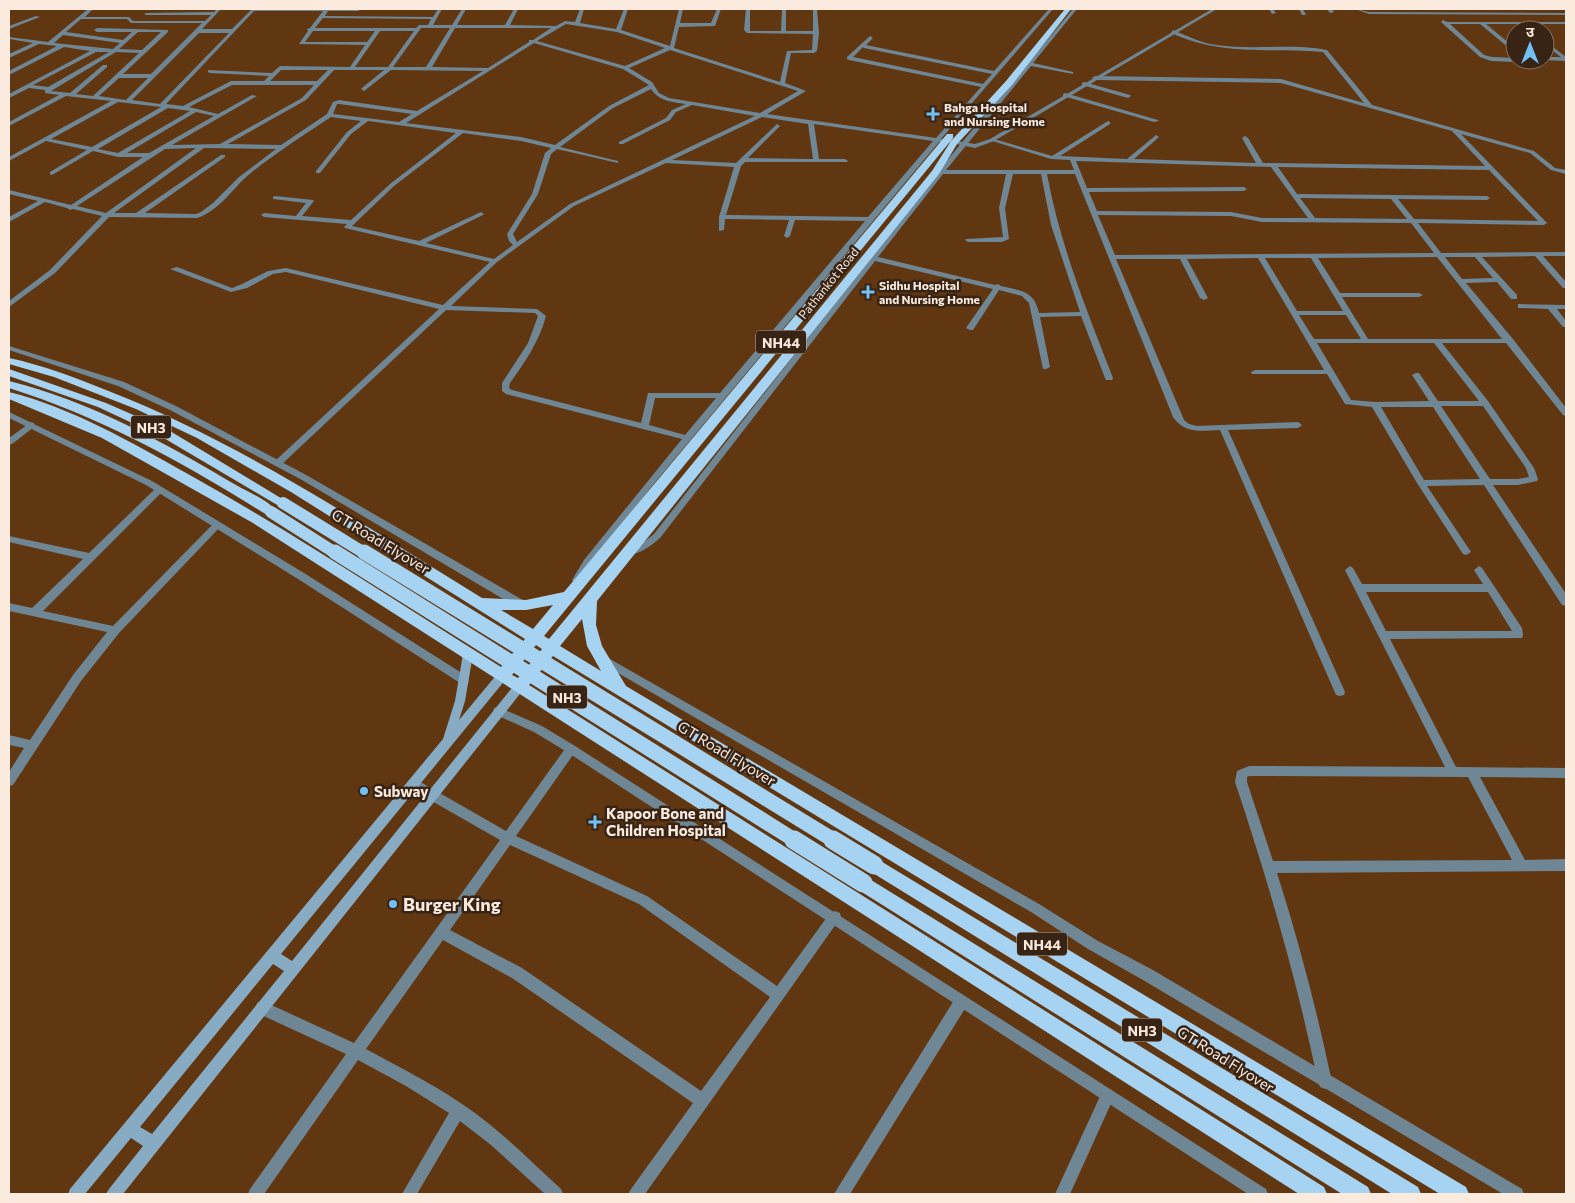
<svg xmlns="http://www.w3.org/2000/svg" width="1575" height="1203" font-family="Commissioner,'Noto Sans Devanagari',sans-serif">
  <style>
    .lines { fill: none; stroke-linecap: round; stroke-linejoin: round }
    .minor { fill: #6f8695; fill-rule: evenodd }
    .tertiary { fill: #6f8695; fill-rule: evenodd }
    .secondary { fill: #87abc3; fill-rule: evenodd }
    .trunk { fill: #a6d3f2; fill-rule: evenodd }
    .trunk-bridge-far2 { stroke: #a6d3f2; stroke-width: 12 }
    .trunk-bridge-far1 { stroke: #a6d3f2; stroke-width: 15 }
    .trunk-bridge { stroke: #a6d3f2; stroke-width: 19 }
    .poi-dot { fill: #71c1f5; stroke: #382415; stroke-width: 2 }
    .labels { text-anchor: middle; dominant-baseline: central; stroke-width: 5; stroke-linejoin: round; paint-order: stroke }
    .far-poi-label { font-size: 12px; font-weight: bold; fill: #fbebdf; stroke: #382415; text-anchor: start }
    .far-street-label { font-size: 12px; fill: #fbebdf; stroke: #382415 }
    .shield { fill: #382415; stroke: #c0afa2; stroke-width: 1 }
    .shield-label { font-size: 14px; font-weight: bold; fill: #fbebdf }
    .street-label { font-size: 15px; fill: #fbebdf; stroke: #382415 }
    .poi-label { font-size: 15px; font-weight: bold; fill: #fbebdf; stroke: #382415; text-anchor: start }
    .near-poi-label { font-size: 18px; font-weight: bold; fill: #fbebdf; stroke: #382415; text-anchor: start }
  </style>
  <rect width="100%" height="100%" fill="#613711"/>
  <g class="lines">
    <!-- minor -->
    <g class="minor">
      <path d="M88,9h5l-8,8h44l4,4h72l6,-6h-65l-2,-1 2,-1 68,-1 3,-3h4l-19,20h30l20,-20h107l1,1 -2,1h-30l-3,5 108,1 5,-8h4l-9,16h19l10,-16h4l-9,16h48l9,-16h4l-8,16 46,1 9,-5 10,1 5,-13h4l-4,14 36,6 8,-20h4l-7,21 49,16 9,-37h4l-3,14h31l6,-14h4l-6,17 -36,1 -5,21 106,34 7,-31 25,-1 1,-16 -66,-1 -3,-3 2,-21h4v22h31l1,-22h4v22h27v-22h4l2,24 -2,18 -3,2h-23l-6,30 21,8 -39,23 169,24 45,-51 -132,-27 -2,-1v-2l23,-21 3,2 -7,7 128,26 55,-62h4l-112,130 3,1v2h-5l-287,344 -61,78 -11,19 -3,1 -5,-4 12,-20 98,-121 -176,-45 -4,-3v-8l26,-40 10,-27 -3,-3 -89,-3 -165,155h-6l-1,-2 1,-2 164,-152 -153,-37 -13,2 -26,14 -16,4 -61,-23 7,-2 55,21 10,-4 26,-13 18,-3 157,37 47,-43 -145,-34 -1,-1 3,-3 -83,-7 -3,-2 3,-2 32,3 10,-13 -33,-4v-2l2,-1 38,4 1,1 -12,15 49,4 39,-36 66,-51 -88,-12 -17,13 -31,39h-4v-2l31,-39 14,-11 -30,-4c-27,18 -54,35 -79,55 -18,14 -32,39 -55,46l-88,-1 -54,56 -46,34v-6l41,-31 52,-54 -29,-7 -3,1 -3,-2 -22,-6 -36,20v-5l29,-16 -29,-7v-4l62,15 72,-48h-25l-25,-6 -41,24 -2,-1v-2l37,-22 -41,-9 -37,20v-4l102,-56 -45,-5 -57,30v-4l50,-27 -14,-2v-3l-16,-2 -20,10v-4l81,-43 -26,-4 -55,28v-4l48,-25 -18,-2 -30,14v-4l24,-11 -24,-4v-2l39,5zM254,11h69l-13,17 -3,1 1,2 -9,13 66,1 -15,22 -70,-1 -8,7 -64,-3v2l2,1 59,3 -5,5h-33l-48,25 -17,-2zM323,18l108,1 -3,6h-9l-3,3h-101zM81,19h46l4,4h71l-51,51h-28l45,-42v-2l-71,-2 -3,2 3,2h35l-9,8 -57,-8zM566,24l51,8 48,16 -40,18 -88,-25zM421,28h29l-24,39h-33zM455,28h96l-18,12h-4v2l-41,26 -56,-1zM313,31h62l-8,11h-62zM380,31h34l-26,36h-33zM138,32h23l-19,18 -23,-1zM199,33h30l-69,71 -28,-4zM63,35l57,8 -7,6 -59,-6zM534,43l89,26 26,16 -40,21 -54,39 -34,-8 -115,-14zM863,47l1,1 128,26 -9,10 -130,-27zM670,50l128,41 -38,22 -91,-15 -10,-5 -7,-11 -23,-14zM96,52h13l-61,35 -15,-2zM116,52l23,1 -46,43 -17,-2 31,-27v-2h-4l-33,28 -19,-2zM281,70h47l-11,11h-47zM334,70h50l-22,18 -1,1 3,2 27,-21 92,1 -66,40 -78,-11 -6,2 -6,12 -46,31 -53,-1 78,-44zM119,78h29l-22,22 -27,-4zM232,85h82l-12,13 -82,46 -48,1 85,-49 -5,-1 -34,19 -29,-7zM651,89c8,12 21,13 35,15l-14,6 -6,8 -47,24v2h4l47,-24 6,-8 16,-7 63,11 -185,88 -53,38 -4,-8 25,-40 13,-40 6,-5 61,14v-2l-58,-14 53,-39zM118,102l43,5 -69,40 -41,-8zM337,104h2l73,10 -13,8 -66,-8zM168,108l22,3 -72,42 -20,-4zM196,112l18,4 -65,37h-22zM762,117l46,7 5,35 -65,-1 32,-32 -3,-2 -41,39 -64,-3zM814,124l119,17 -65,76 -142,-2 15,-49 4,-4h102l1,-1 -3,-2h-26zM463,133l58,8 30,7 -6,5 -13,41 -25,40 2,7 4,4 -19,14 -68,-16 57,-28 1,-1 -3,-2 -62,29 -67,-15 42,-40zM196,148l-90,65 -29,-7 88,-57zM204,148l72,1 -37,28 -26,26 -12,9 -5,2 -51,-1 80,-56v-2h-4l-85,58h-22zM666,163l68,4 -15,50v14l5,-1 1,-11 64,1 -5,16 3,2 3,-2 5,-16 70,1 -145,172h-72l-7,30 -129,-33 -3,-2 1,-5c15,-21 29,-41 36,-67l-9,-7 -86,-3 46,-44 77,-56zM655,398h61l-31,37 -36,-10z"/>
      <path d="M1073,9h4l-44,54 40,9v2l-42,-8 -85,104h128l-4,-10 -19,-1 -62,-19 5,-1 58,17 56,-35 2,1v2l-50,32 67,3 29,-24 3,2 -1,1 -24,21 122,4 -14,-25 3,-2 3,2 15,25 222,3 -33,-35 -171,-48 -186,-3 -3,-2 3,-2 186,3 83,24 -41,-51c-55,-5 -99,5 -152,-19l2,-3c12,5 24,11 37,14 38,7 78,-1 117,6l45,55 162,46 21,17 11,2v4l-15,-4 -21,-17 -69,-19 86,89 -3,2 -126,-2 23,30 125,-1v4h-23l23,26v6h-3l-28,-32 -53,1 35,38v4h-6l-14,-17 -31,1 47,56 53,69v8l-3,-1 -57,-72h-64l46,58 46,67 4,11 -1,2 -19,4h-25l73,109v12l-4,-1 -78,-120 -57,1 44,66 -5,3 -3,-1 -46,-71 -45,-76 -27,-3 -18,-30h-75l-1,-2 4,-2h69l-66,-112 -71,1 21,39 -4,2 -4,-2 -20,-39h-64l68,161 5,4 8,2 101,-4 4,3 -4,3 -70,2 117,262 -1,3 -4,1 -4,-1 -116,-265c-19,1 -35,4 -47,-13l-98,-243h-28c13,71 40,137 66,204l-1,2h-6l-1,-2 -24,-62 -41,1 10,50 -4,2h-3l-14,-66 -7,-7 -23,-6 -26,40h-3l-4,-2 27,-39 -118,-28 -215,277c-8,7 -23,19 -34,16l-2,-2 2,-2 18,-8 10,-8 282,-360 -2,-2 1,-1 4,-1zM1076,161l195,6 37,51h-46l-31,-6 -134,-1 -8,-19 155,-1 3,-2 -3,-2 -157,1zM1278,167l211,3 49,51 -124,-2 -16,-20 89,1 3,-2 -3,-2 -190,-2zM943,174h63l-7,34 4,29 -37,2 -1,1 3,2h34l7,-3 -4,-31 8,-34h28l10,51 29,87 -41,1c-5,-23 -18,-22 -38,-27l-3,-2 -3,1 -117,-28zM1300,198l91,1 16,20 -92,-1zM1098,215l133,1 31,6 149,1 23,30 -319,2zM1437,257l65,82h-134l-26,-42h77l4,-2 -4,-2h-79l-22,-35zM1445,257h30l18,21 -31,1zM1265,258h46l32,53h-46zM1299,315h47l15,24h-47zM1317,343h117l45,58h-41l-19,-28h-3l-4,2 17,26 -54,1 -24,-2zM1441,406h42l43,62 3,9 -11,2h-28zM1381,407h52l47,72 -56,1z"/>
      <polygon points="1269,9 1273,9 1276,13 1272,14"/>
      <polygon points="1299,9 1303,9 1306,15 1302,15"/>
      <polygon points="1327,9 1332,9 1334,12 1330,13"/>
      <polygon points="1355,9 1369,12 1566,13 1566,15 1369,14"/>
      <polygon points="36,16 40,17 9,29 9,26"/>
      <polygon points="1443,20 1447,22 1566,22 1566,24 1486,24 1515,48 1515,53 1480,24 1450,24 1484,55 1492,57 1515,58 1515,60 1518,60 1515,62 1491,61 1480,57 1441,22"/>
      <polygon points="1545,41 1566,57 1566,61 1543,60 1545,60 1545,57 1561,57 1545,45"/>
      <polygon points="1084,82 1130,95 1131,96 1128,98 1082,85 1082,83"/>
      <polygon points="1065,93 1158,120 1159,121 1154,122 1063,96 1063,94"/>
      <polygon points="1518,304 1566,305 1566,309 1557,309 1566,321 1566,327 1563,327 1548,309 1521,308 1518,308"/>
      <polygon points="31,422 34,423 34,427 12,444 9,445 9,438"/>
      <polygon points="159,487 164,490 43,611 113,626 214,523 220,523 222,525 119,633 81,681 13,785 9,786 9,772 24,748 9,745 9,735 30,740 73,675 107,632 9,611 9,603 32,608 83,559 9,542 9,536 89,553 156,488"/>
      <path d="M1350,566l3,2 9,16h121l-9,-14 5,-4 3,2 40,60 1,7 -1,3 -132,1 66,128 110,1v10l-86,-1 45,83 41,-1v12l-289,2c22,69 40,138 55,209l-2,5 -5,2 -5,-2 -2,-5c-21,-102 -50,-201 -83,-300l2,-11 12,-5 196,1 -100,-197zM1366,592h122l24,39h-126zM1249,776l219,1 44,83 -239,1 -26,-79v-5z"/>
      <path d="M571,744l4,2 2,3 -2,3 -59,84 131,60 130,90 53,-73 5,-2 5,2 1,4 -196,277h-17l3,-5 62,-86 -181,-125 -69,-38 -77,109c37,20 75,39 109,64 31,23 58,50 86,76l2,5h-18l-54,-49 -31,-24 -43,73h-15l47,-81 -43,-27 -48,-26 -94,134h-16l2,-5 96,-135 -89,-41 -2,-5 2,-5 5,-2 5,2 87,40 146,-203 -91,-52 -2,-4 2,-4 4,-1 4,1 89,51 61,-85zM510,845l129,59 131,93 -69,94 -179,-123 -72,-38z"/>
      <polygon points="961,995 966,997 968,1002 966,1007 850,1194 834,1194 956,997"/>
      <polygon points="1107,1090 1112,1092 1114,1097 1070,1194 1055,1194 1102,1092"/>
    </g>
    <!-- tertiary -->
    <g class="tertiary">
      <polygon points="1212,9 1217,9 994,141 975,148 942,141 945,139 975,144 990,139"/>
      <polygon points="9,346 124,382 176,406 308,476 528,603 529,606 528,609 520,609 302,480 170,410 118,386 9,350"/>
      <polygon points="9,412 152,481 304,573 468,677 469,680 468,683 460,683 298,579 146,485 9,418"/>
      <polygon points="603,655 1039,904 1098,941 1153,970 1522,1189 1524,1194 1503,1194 1143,980 1088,949 1031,912 599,662 598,659 599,656"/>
      <polygon points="498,707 542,726 575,746 1266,1189 1268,1194 1248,1194 567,752 534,732 494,714 493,711 494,708"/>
    </g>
    <!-- secondary -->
    <path class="secondary" d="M468,650l4,1 1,3 -8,47 -6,19 39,-47h8l1,3 -1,3 -225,275 11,7 223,-277 4,-1 4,1 1,3 -1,3 -400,504h-17l3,-5 34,-43 -12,-8 -46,56h-17l2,-5 373,-450 12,-38 8,-47 1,-3zM273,964l11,7 -132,163 -12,-7z"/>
    <!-- trunk -->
    <g class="trunk">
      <path d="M1065,9h6l-59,76 -55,59 -18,30 -342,427 -1,24 6,21 24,40 840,501 3,7h-29l-887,-538 -24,29 795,502 3,7h-28l-1046,-671 -151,-85 -93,-39v-7c61,15 124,51 179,82 107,60 209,128 313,193l24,-28 -234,-147 -94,-54 -61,-29 -82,-32 -45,-13v-6c33,7 65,19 97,32 134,52 254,133 376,208l44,2 38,-8 383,-458h6v4l-409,498 5,3 383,-468 19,-30 55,-60zM553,605l-20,24 -32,-19h25zM582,619l5,27 14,25 -41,-25zM536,645l6,4 -24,29 -6,-3z"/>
      <polygon points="9,369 106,403 170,431 289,503 287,506 279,506 162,437 98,407 9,376"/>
      <path d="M9,381c81,20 156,62 227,104 12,7 34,16 41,27l-6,4 -4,-1c-83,-52 -166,-98 -258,-127z"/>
      <polygon points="874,857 1418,1187 1421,1194 1392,1194 868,870 866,865 868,860"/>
      <polygon points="863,875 1368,1187 1371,1194 1342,1194 857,889 854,883 857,877"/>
    </g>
    <!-- trunk-bridge-far2 -->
    <g class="trunk-bridge-far2">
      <polyline points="283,503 366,554"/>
      <polyline points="271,512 337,554"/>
    </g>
    <!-- trunk-bridge-far1 -->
    <g class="trunk-bridge-far1">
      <polyline points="335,552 796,841"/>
      <polyline points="364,552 835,841"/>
    </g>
    <!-- trunk-bridge -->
    <g class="trunk-bridge">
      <polyline points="794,840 863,883"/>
      <polyline points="833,840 874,865"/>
    </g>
  </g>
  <!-- markers -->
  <g class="poi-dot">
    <path d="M930.5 106.5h5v5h5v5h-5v5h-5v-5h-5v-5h5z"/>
    <path d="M865.5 284.5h5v5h5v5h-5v5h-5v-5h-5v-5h5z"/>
    <circle cx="364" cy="791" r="5"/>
    <path d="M592.5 814.5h5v5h5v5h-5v5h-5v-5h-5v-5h5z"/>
    <circle cx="393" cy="904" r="5"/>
  </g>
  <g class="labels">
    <!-- far-poi labels -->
    <g class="far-poi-label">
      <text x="944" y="107">Bahga Hospital<tspan x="944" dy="14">and Nursing Home</tspan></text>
      <text x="879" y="285">Sidhu Hospital<tspan x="879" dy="14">and Nursing Home</tspan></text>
    </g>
    <!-- far-street labels -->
    <g class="far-street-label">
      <text transform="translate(828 283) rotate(-51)">Pathankot Road</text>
    </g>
    <!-- shield labels -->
    <g class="shield">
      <rect x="756" y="330.5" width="50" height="23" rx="4"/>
      <rect x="131" y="415.5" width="40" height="23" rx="4"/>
      <rect x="547" y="685.5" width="40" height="23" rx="4"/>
      <rect x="1017" y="932.5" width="50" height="23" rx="4"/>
      <rect x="1122" y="1018.5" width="40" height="23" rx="4"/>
    </g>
    <g class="shield-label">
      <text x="781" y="342">NH44</text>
      <text x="151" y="427">NH3</text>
      <text x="567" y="697">NH3</text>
      <text x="1042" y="944">NH44</text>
      <text x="1142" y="1030">NH3</text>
    </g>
    <!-- street labels -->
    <g class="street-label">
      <text transform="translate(381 541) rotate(31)">GT Road Flyover</text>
      <text transform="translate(727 753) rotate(31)">GT Road Flyover</text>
      <text transform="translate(1226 1059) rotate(32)">GT Road Flyover</text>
    </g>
    <!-- poi labels -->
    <g class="poi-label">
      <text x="374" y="791">Subway</text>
      <text x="606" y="813">Kapoor Bone and<tspan x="606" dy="17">Children Hospital</tspan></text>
    </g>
    <!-- near-poi labels -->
    <g class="near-poi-label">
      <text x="403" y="904">Burger King</text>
    </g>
  </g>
  <!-- border -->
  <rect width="1575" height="1203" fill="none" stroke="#fbebdf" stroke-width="20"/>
  <!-- north arrow -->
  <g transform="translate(1530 45)"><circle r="24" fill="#382415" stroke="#867466"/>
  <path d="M0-4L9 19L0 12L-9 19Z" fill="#71c1f5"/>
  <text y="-8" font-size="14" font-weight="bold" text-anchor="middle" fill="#fbebdf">उ</text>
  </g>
</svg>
